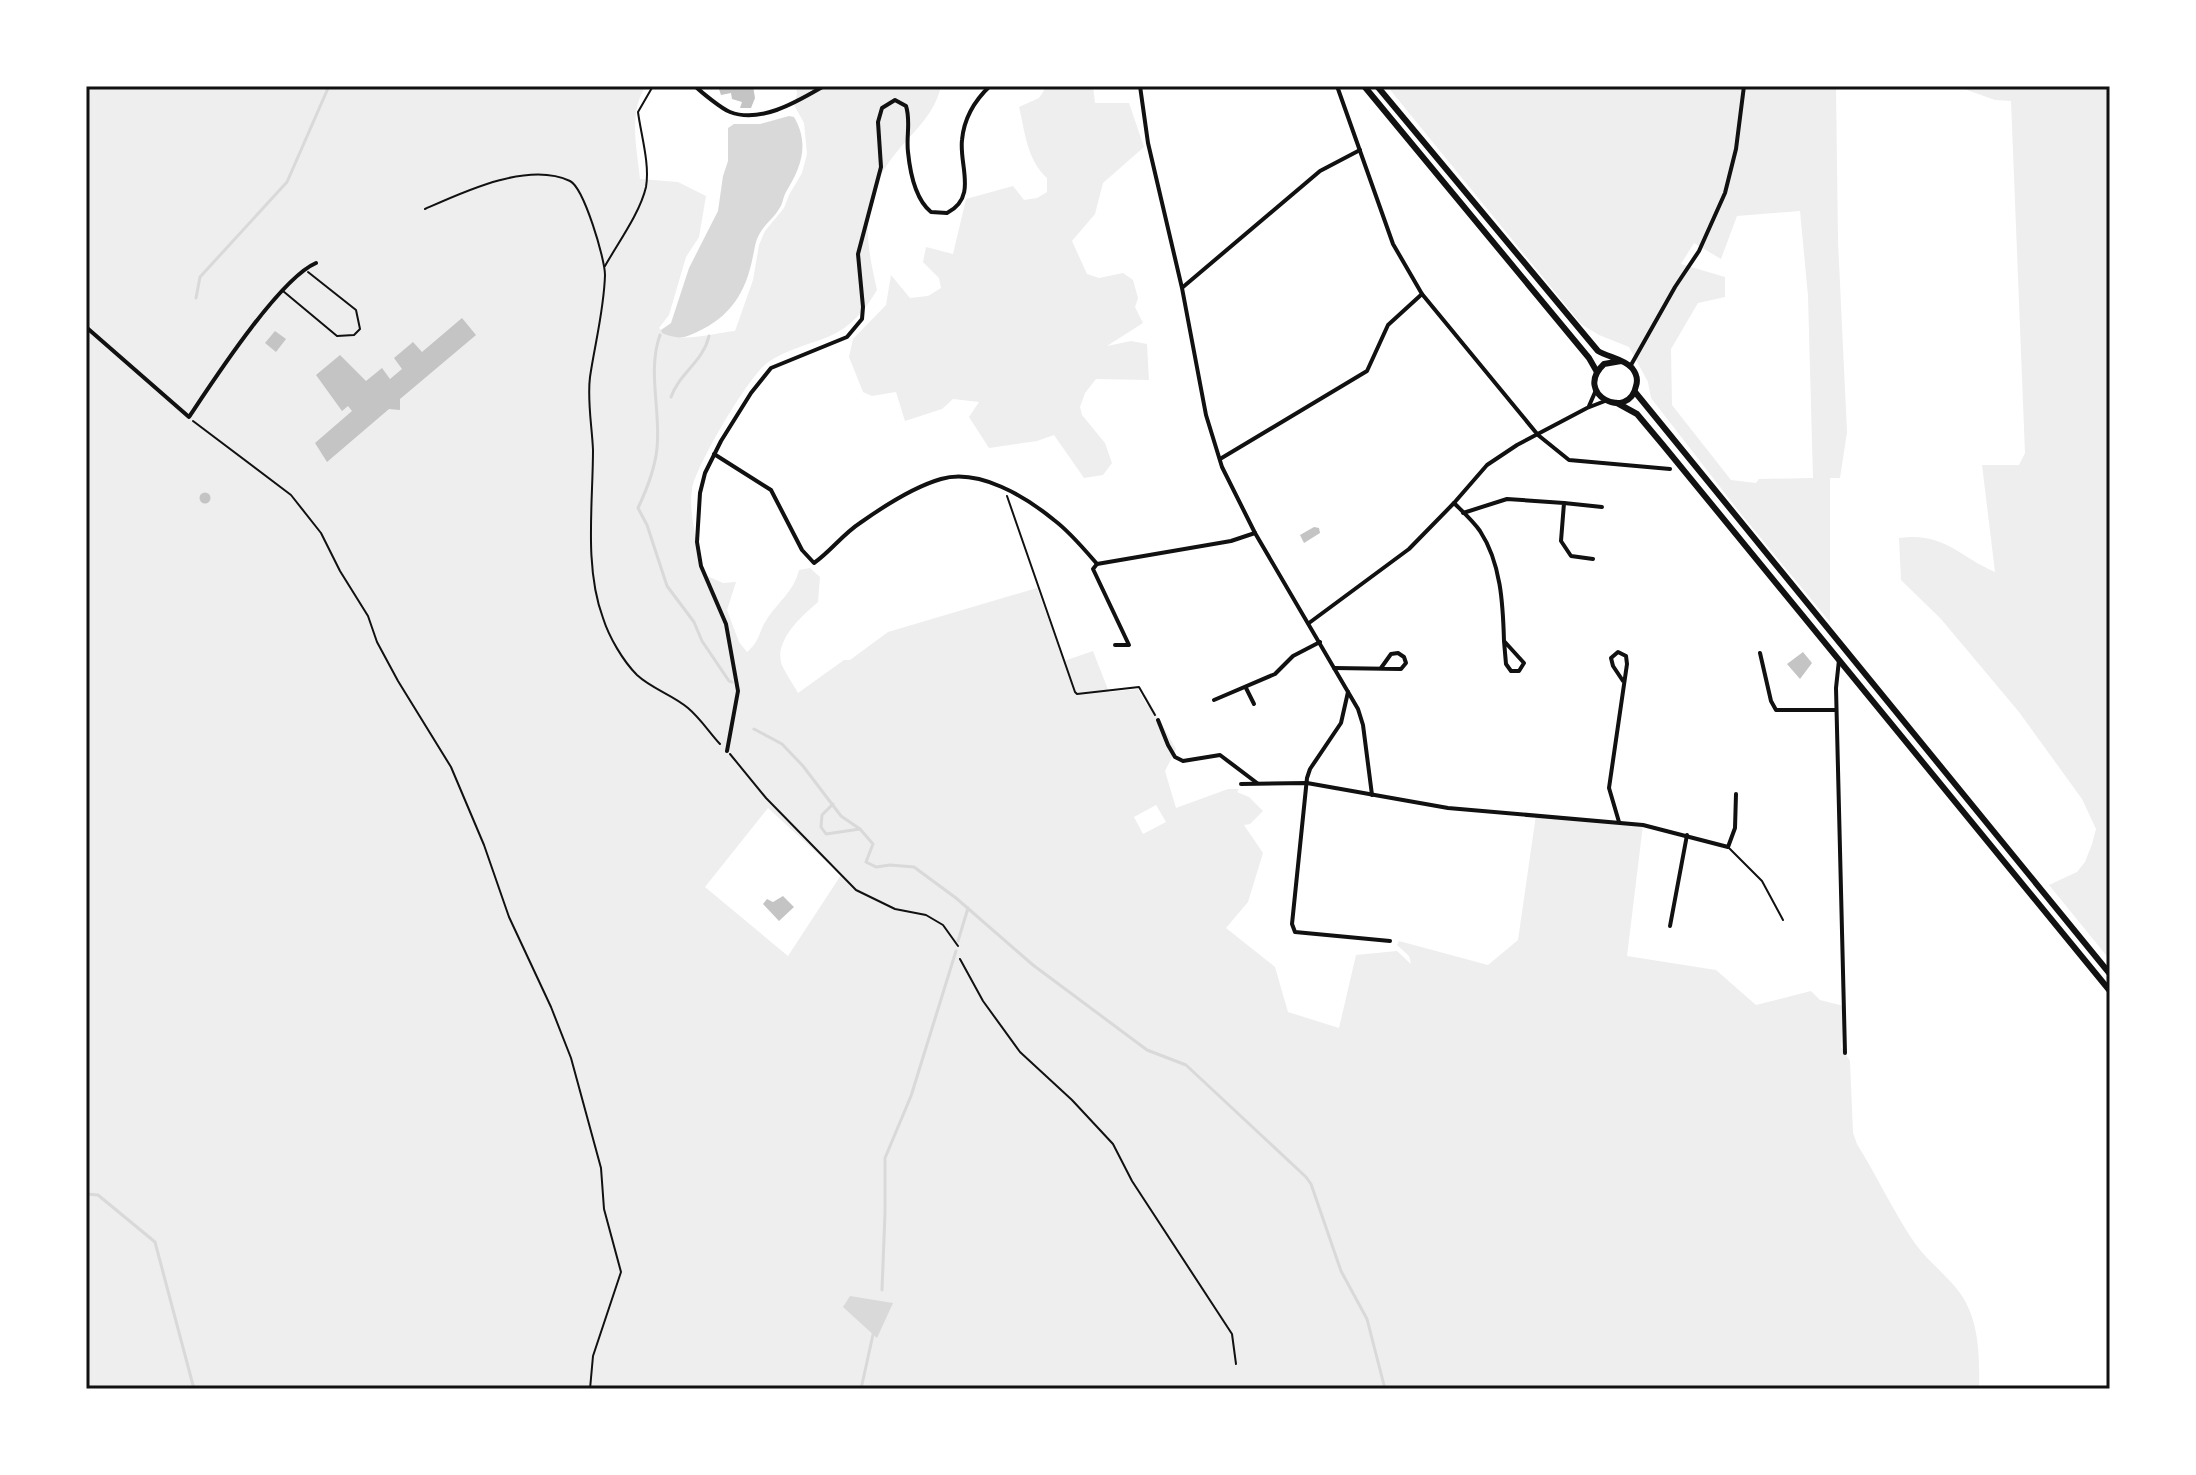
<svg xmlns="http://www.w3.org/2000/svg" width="2196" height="1475" font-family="Poppins,sans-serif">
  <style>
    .green { fill: #eee; fill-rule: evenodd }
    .water { fill: #d9d9d9 }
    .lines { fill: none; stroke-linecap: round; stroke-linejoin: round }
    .stream { stroke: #d9d9d9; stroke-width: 3 }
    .building { fill: #c4c4c4 }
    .path { stroke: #111; stroke-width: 2 }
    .service { stroke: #111; stroke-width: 2 }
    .minor { stroke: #111; stroke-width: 4 }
    .primary { stroke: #111; stroke-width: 6 }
    .neatline { fill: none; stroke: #111; stroke-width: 3 }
  </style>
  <rect width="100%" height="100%" fill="#fff"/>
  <!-- green -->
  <g class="green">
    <path d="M86,86h560c-18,26 -9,63 -6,93l38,3 28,14 -7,41 -13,20 -17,58 -10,13c14,18 54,5 76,3l18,-51 6,-35 6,-14 19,-23 5,-13 13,-22 5,-19 -3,-31 -10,-18 3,-11 -1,-8h145c-6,27 -24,42 -41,62 -41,48 -36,85 -23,142 -11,19 -26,37 -47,46 -21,9 -44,13 -63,27 -19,14 -71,103 -75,126 -4,27 7,60 13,86l18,8 13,-1 -9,28 12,32 8,10c14,-12 11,-20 20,-33 12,-18 27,-28 32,-49l11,-2 10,9 -2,25c-16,14 -45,39 -36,63 4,9 11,19 16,28l46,-33h6l38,-28 149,-44 27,73 29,-10 16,41 29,-3 10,18 -3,-13 31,55 -11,22 11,37 52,-19h11l-2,3 12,5 14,14 -13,13 -6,1 19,28 -15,49 -22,26 49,39 13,45 51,16 17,-73 41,-4 14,13 -2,-8 -12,-11 2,-4 89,24 30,-25 18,-125 107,10 -16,131 89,14 40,35 55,-14 9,9 24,6 -3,41 9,14 3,72 4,11c20,32 36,67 57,98 13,19 32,32 46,51 19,26 20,64 19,96h-1893zM1156,805l10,17 -23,12 -9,-17zM768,808l73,67 -53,81 -83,-69z"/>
    <path d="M1047,86h46l2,17h34l15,44 -41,36 -8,31 -23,27 15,33 12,4 24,-5 10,7 5,18 -3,9 8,16 -36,23 24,-5 16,3 2,36 -53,-1 -11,14 -5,14 2,8 23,28 7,20 -9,12 -19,3 -30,-43 -17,6 -48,7 -20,-31 10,-15 -26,-3 -11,10 -37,12 -9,-29 -24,4 -9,-4 -14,-35 4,-18 33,-34 5,-30 19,23 18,-2 13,-8 -2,-10 -16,-16 3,-15 27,7 13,-55 47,-13 11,14 13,-2 10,-6v-14c-20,-18 -22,-46 -28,-71l20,-9z"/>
    <path d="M1387,86h449l2,155 9,191 -7,46h-10v144l-89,-108 -90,-116 -3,-16 -19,-35 -30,-12 -18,-11zM1800,211l8,85 5,182 -54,1 -3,4 -25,-3 -59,-75 -1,-56 27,-46 27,-6v-20l-44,-13 13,-21 27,16 16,-43z"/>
    <path d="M1956,86h154v874l-61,-75 28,-13 8,-10 7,-18 4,-15 -14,-30 -63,-87 -78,-93 -40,-39 -2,-42c45,-6 59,18 96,34l-13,-107h37l6,-12 -14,-352 -16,-1z"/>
  </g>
  <!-- water -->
  <g class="water">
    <path d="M789,116l5,1c16,27 7,51 -8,75 -3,5 -3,12 -7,17 -5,9 -14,15 -19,24 -5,8 -5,15 -7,23 -7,37 -23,61 -56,76 -14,7 -20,7 -35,1l-1,-3 10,-7 18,-55 29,-57 5,-35 5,-15v-33l6,-4h26z"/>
    <polygon points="850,1296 893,1303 877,1338 843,1307"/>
  </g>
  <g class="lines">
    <!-- stream -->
    <g class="stream">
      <polyline points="196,298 200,277 287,182 329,86"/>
      <path d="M660,335c-13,36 1,76 -3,113 -2,21 -10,41 -19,60l9,17 20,61 27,36 8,19 27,40 3,1"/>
      <path d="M671,397c9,-25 32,-35 38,-61"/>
      <polyline points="754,729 782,744 803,766 841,816 860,829 873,844 866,862 876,867 890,865 914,867 956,898 1033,965 1147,1050 1186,1065 1306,1177 1311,1184 1341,1271 1367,1319 1385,1389"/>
      <polyline points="833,804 822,815 821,827 826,834 860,829"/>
      <polyline points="958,941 968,908"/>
      <polyline points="86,1194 98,1195 155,1242 194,1389"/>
      <polyline points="882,1290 885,1213 885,1158 911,1096 956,951"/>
      <polyline points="861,1389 874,1330"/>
    </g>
  </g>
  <!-- building -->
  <g class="building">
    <polygon points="718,86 753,86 755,98 751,108 740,108 742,102 732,99 731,93 721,95"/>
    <polygon points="462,318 476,335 400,399 400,410 389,409 327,462 315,443 352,411 348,406 342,411 316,375 340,355 366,381 382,368 390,379 402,369 394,358 413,342 422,352"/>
    <polygon points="275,331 286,339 276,352 265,343"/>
    <circle cx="205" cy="498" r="5.5"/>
    <polygon points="1314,527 1319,528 1320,533 1304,543 1300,535"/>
    <polygon points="1803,652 1812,663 1800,679 1787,664"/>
    <polygon points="783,896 794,907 779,921 763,904 767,899 773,902"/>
  </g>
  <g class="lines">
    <!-- path -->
    <g class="path">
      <path d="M425,209c38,-17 103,-48 145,-28 14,7 35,78 35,94 -1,35 -10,68 -15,102 -3,24 2,49 3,73 0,53 -9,117 10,168 6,19 20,43 34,57 15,14 36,20 51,33 12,10 21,24 32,36"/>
      <path d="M605,266c13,-23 35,-53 41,-79 4,-23 -5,-52 -8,-75l15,-26"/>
      <polyline points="193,421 291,495 321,533 340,571 368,616 377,642 398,681 451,767 484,845 509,917 551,1007 571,1058 601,1168 604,1209 621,1272 593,1356 590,1389"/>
      <polyline points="1007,496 1075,692 1077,694 1139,687 1155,715"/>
      <polyline points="730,754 766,798 856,890 895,909 926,915 943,925 958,946"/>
      <polyline points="960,959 983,1001 1020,1052 1072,1100 1113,1144 1132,1181 1232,1334 1236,1364"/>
    </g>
    <!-- service -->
    <g class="service">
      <polyline points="283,291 337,336 354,335 360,329 356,310 308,272"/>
      <polyline points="1729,848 1762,881 1783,920"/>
    </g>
    <!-- minor -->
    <g class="minor">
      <path d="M695,86c6,6 27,23 35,26 31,12 68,-11 94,-26"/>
      <polyline points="1140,86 1148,143 1182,288 1206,415 1222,467 1255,533 1358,709 1363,725 1372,795"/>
      <polyline points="1337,86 1393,244 1422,294 1538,435 1569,460 1670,469"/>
      <polyline points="1183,287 1320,171 1360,150"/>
      <path d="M86,327l103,90c24,-36 90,-138 127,-154"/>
      <polyline points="1631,365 1675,287 1699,251 1725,193 1736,149 1744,86"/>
      <polyline points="1589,406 1596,390"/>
      <path d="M714,454l57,36 31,60 12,13c16,-11 29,-29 46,-40 24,-17 53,-36 81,-44 38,-11 85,18 113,41 16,12 30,29 43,44l134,-23 24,-8"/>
      <polyline points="1220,459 1367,371 1388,325 1422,294"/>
      <path d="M1454,503c9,9 19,18 26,28 21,32 23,73 24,110l20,22 -5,8h-8l-5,-7 -2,-23"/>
      <polyline points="1564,503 1602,507"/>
      <polyline points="1463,513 1507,499 1564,503 1561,541 1571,556 1593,559"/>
      <polyline points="1097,564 1093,569 1129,645 1115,645"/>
      <polyline points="1309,623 1409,549 1454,503 1487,465 1517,445 1587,408 1605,401"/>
      <polyline points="1760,653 1771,701 1776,710 1836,710"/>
      <polyline points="1839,660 1836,688 1845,1053"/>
      <polyline points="1334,668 1401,669 1406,663 1404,657 1398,653 1391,654 1381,668"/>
      <polyline points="1246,688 1254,704"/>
      <polyline points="1348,692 1341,723 1310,769 1307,778 1292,924 1295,932 1390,941"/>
      <polyline points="1214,700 1275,674 1293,656 1320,642"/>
      <polyline points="1158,720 1168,745 1175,757 1183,761 1220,755 1257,783"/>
      <path d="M727,751l11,-60 -12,-67 -25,-58 -4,-24 3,-49 5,-20 16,-32 30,-48 20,-25 76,-31 15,-18 1,-12 -5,-53 23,-87 -3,-45 4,-14 13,-8 11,6c5,15 0,30 2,46 2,20 7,47 23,60l16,1c31,-16 12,-47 15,-73 2,-22 12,-39 28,-54"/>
      <polyline points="1241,784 1307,783 1448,808 1643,825 1728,847 1735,828 1736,794"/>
      <polyline points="1619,822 1609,788 1627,664 1626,656 1618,652 1611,658 1613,666 1623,681"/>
      <polyline points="1670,926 1687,835"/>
    </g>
    <!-- primary -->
    <g class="primary">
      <polyline points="1364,86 1589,358 1597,372"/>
      <path d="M1377,86l221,265c10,6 26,8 34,17 4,5 6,12 4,18 -7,36 -64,8 -32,-22l17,-3"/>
      <polyline points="1635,392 2110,974"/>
      <polyline points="1617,403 1637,414 1663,445 2110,991"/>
    </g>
  </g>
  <!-- border -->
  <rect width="2196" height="1475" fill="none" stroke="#ffffff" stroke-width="176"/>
  <rect x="88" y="88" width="2020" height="1299" class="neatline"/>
</svg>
